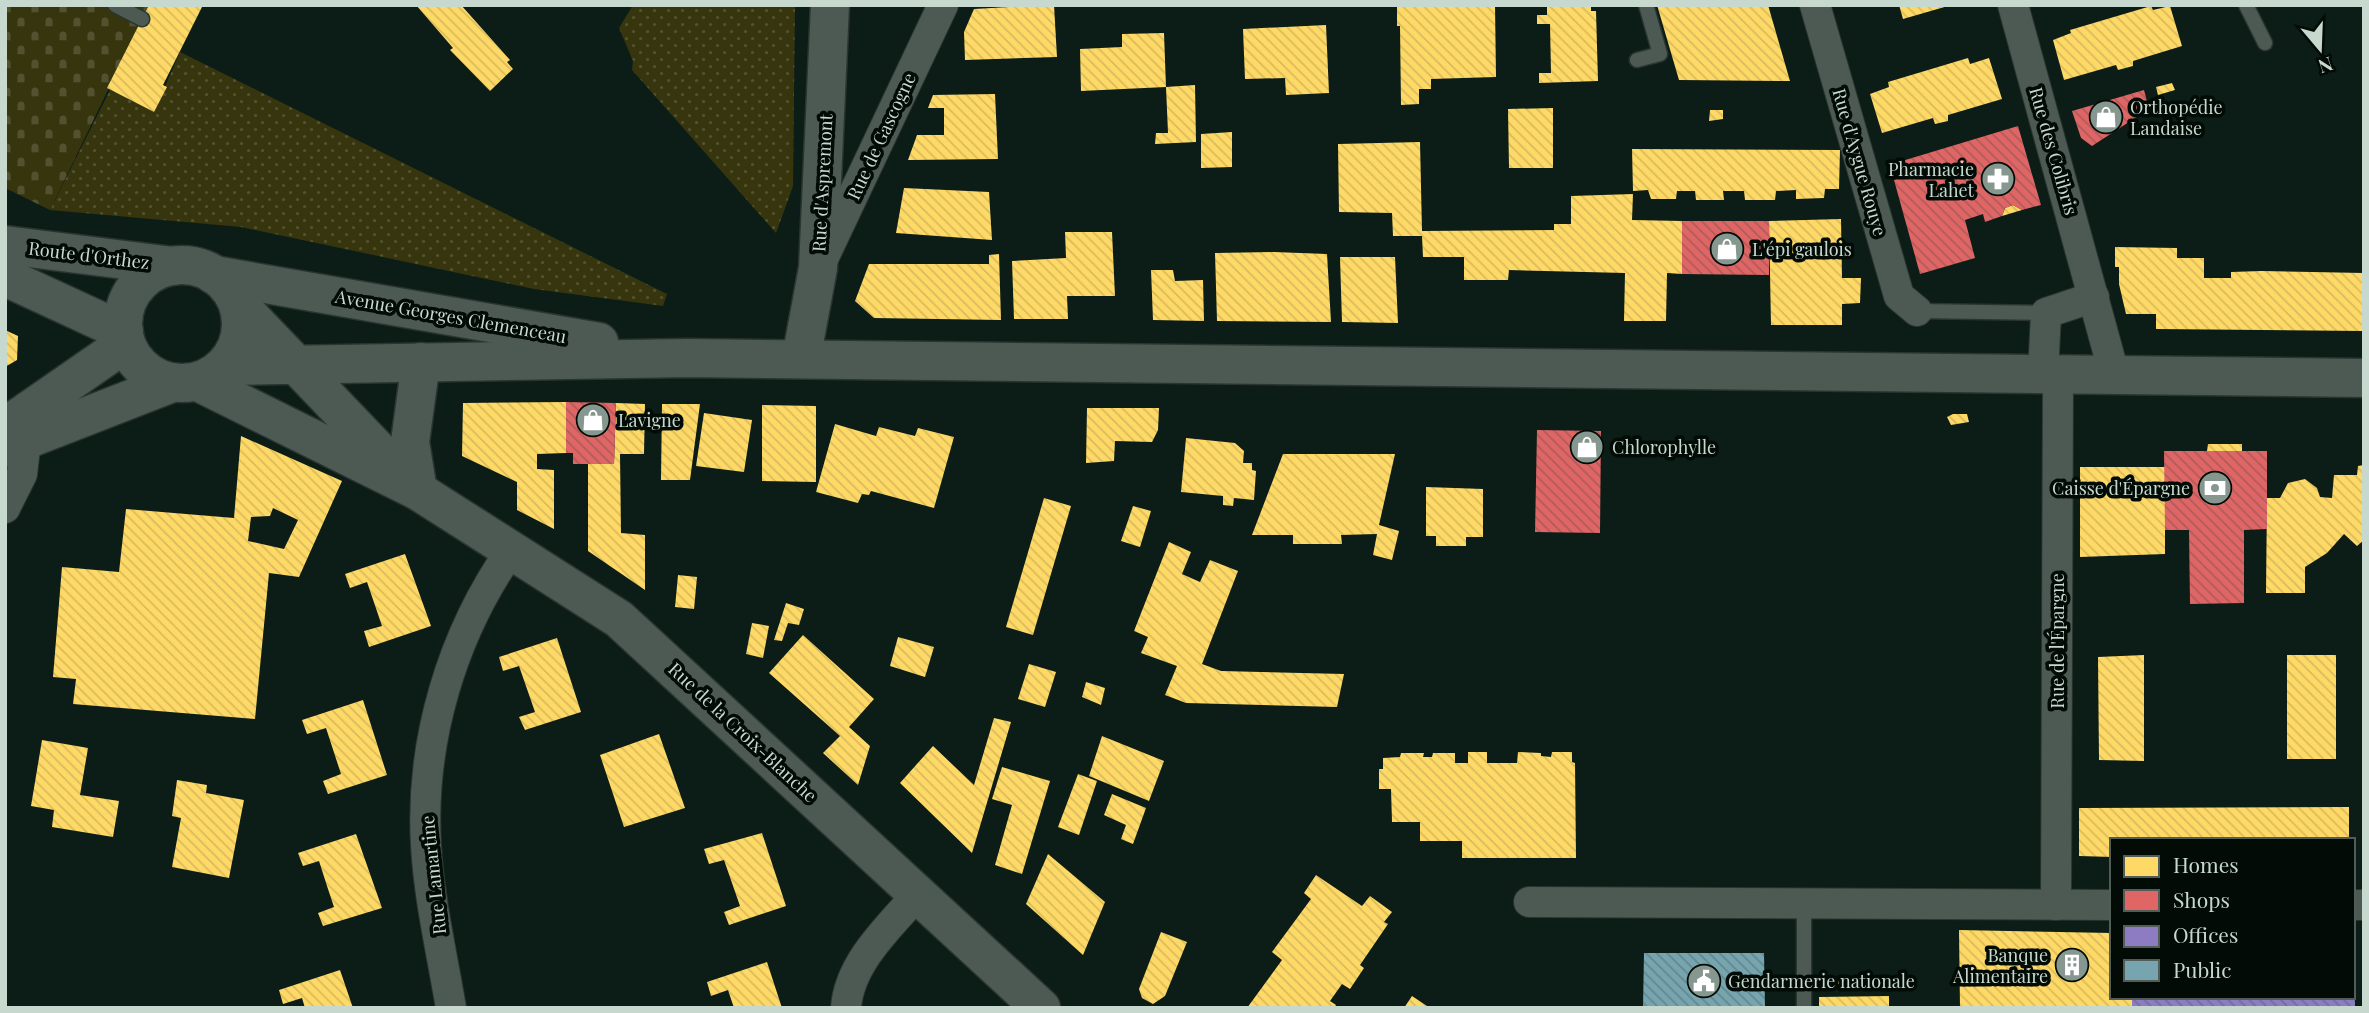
<svg xmlns="http://www.w3.org/2000/svg" width="2369" height="1013" font-family="'Playfair Display',serif">
  <style>
    .grass { fill: url(#grass-dots) }
    .cemetery { fill: url(#cemetery-stones) }
    .homes { fill: url(#homes-back-hatch); fill-rule: evenodd }
    .shops { fill: url(#shops-back-hatch) }
    .offices { fill: url(#offices-back-hatch) }
    .public { fill: url(#public-back-hatch) }
    .lines { fill: none; stroke-linecap: round; stroke-linejoin: round }
    .service-casing { stroke: #2a3530; stroke-width: 17 }
    .minor-casing { stroke: #2a3530; stroke-width: 32 }
    .secondary-casing { stroke: #2a3530; stroke-width: 41 }
    .service { stroke: #4d5a54; stroke-width: 14 }
    .minor { stroke: #4d5a54; stroke-width: 30 }
    .secondary { stroke: #4d5a54; stroke-width: 38 }
    .labels { text-anchor: middle; dominant-baseline: central; stroke-width: 7; stroke-linejoin: round; paint-order: stroke }
    .poi-label { font-size: 18px; fill: #c7d9cf; stroke: #020b06; text-anchor: start }
    .street-label { font-size: 18px; fill: #c7d9cf; stroke: #020b06 }
  </style>
  <defs>
    <pattern id="grass-dots" width="8" height="8" patternUnits="userSpaceOnUse" patternTransform="scale(1.75)"><rect width="8" height="8" fill="#37350e"/><path d="M2 2h.1M6 6h.1" fill="none" stroke="#525230" stroke-width="1.8" stroke-linecap="round"/></pattern>
    <pattern id="cemetery-stones" width="16" height="16" patternUnits="userSpaceOnUse" patternTransform="scale(1.75)"><rect width="16" height="16" fill="#37350e"/><path d="M2 7V4a2 2 0 0 1 4 0v3zM10 15v-3a2 2 0 0 1 4 0v3z" fill="#525230"/></pattern>
    <pattern id="homes-back-hatch" width="6" height="6" patternUnits="userSpaceOnUse" patternTransform="scale(1.75)"><rect width="6" height="6" fill="#ffd966"/><path d="M-1 5l2 2M0 0l6 6M5-1l2 2" fill="none" stroke="#d8bb5e"/></pattern>
    <pattern id="shops-back-hatch" width="6" height="6" patternUnits="userSpaceOnUse" patternTransform="scale(1.75)"><rect width="6" height="6" fill="#e06666"/><path d="M-1 5l2 2M0 0l6 6M5-1l2 2" fill="none" stroke="#af5b5a"/></pattern>
    <pattern id="offices-back-hatch" width="6" height="6" patternUnits="userSpaceOnUse" patternTransform="scale(1.75)"><rect width="6" height="6" fill="#8e7cc3"/><path d="M-1 5l2 2M0 0l6 6M5-1l2 2" fill="none" stroke="#756a9b"/></pattern>
    <pattern id="public-back-hatch" width="6" height="6" patternUnits="userSpaceOnUse" patternTransform="scale(1.75)"><rect width="6" height="6" fill="#76a5af"/><path d="M-1 5l2 2M0 0l6 6M5-1l2 2" fill="none" stroke="#65878d"/></pattern>
  </defs>
  <rect width="100%" height="100%" fill="#0b1d16"/>
  <!-- grass -->
  <g class="grass">
    <polygon points="633,5 795,5 793,186 776,233 632,70 633,61 619,28"/>
    <polygon points="180,52 667,294 663,306 534,289 241,227 50,210 110,90 154,112"/>
  </g>
  <!-- cemetery -->
  <polygon class="cemetery" points="5,5 149,5 50,210 5,188"/>
  <!-- homes -->
  <g class="homes">
    <polygon points="149,5 203,5 163,85 167,87 154,112 107,88"/>
    <polygon points="416,5 461,5 510,60 507,62 513,69 490,91 450,50 453,48"/>
    <polygon points="1045,5 1054,5 1057,57 965,60 964,32 974,9"/>
    <polygon points="1397,5 1495,5 1496,77 1431,79 1431,89 1419,89 1419,104 1401,105 1400,26 1397,26"/>
    <polygon points="1547,5 1591,5 1591,11 1596,11 1598,81 1539,83 1539,73 1551,73 1550,24 1537,24 1537,15 1547,15"/>
    <polygon points="1657,5 1768,5 1790,81 1679,80"/>
    <polygon points="1899,5 1948,5 1948,6 1903,19"/>
    <polygon points="2151,6 2153,10 2170,6 2182,46 2133,61 2133,66 2118,70 2116,65 2064,80 2053,40 2071,33 2070,30"/>
    <polygon points="1326,25 1329,93 1286,95 1285,78 1245,79 1243,29"/>
    <polygon points="1164,33 1166,87 1081,91 1080,49 1122,47 1122,34"/>
    <polygon points="1968,58 1970,64 1989,58 2002,99 1948,115 1948,121 1935,124 1933,118 1882,133 1870,94 1889,87 1888,82"/>
    <polygon points="2172,83 2175,90 2158,95 2156,87"/>
    <polygon points="1195,85 1196,142 1155,144 1156,133 1168,133 1166,87"/>
    <polygon points="995,94 998,159 908,160 917,135 944,135 944,108 928,108 933,95"/>
    <polygon points="1553,108 1553,168 1509,168 1508,109"/>
    <polygon points="1710,110 1723,110 1723,119 1709,121"/>
    <polygon points="1232,132 1232,167 1201,168 1201,134"/>
    <polygon points="1420,142 1422,231 1554,230 1554,224 1571,224 1571,196 1633,194 1632,220 1682,221 1682,274 1667,273 1666,321 1624,321 1625,273 1509,270 1508,280 1464,280 1464,257 1423,257 1422,236 1393,236 1392,213 1339,212 1338,144"/>
    <polygon points="1632,149 1840,150 1839,189 1825,189 1824,198 1796,199 1796,190 1776,191 1775,200 1745,200 1744,191 1723,191 1724,200 1696,200 1695,191 1677,191 1676,199 1651,199 1648,190 1633,191"/>
    <polygon points="904,188 989,192 992,240 896,233"/>
    <polygon points="2013,205 2022,210 2002,216 2005,208"/>
    <polygon points="1841,219 1842,278 1861,278 1860,303 1842,304 1842,325 1771,325 1769,221"/>
    <polygon points="1065,232 1112,232 1115,296 1067,296 1068,319 1014,319 1012,261 1066,258"/>
    <polygon points="2115,247 2177,248 2177,258 2204,258 2204,278 2231,278 2231,272 2261,271 2364,273 2364,331 2156,329 2156,314 2126,314 2119,284 2119,267 2115,267"/>
    <polygon points="1274,252 1327,254 1331,322 1217,321 1215,253"/>
    <polygon points="999,254 1001,320 874,318 855,301 869,264 989,264 989,255"/>
    <polygon points="1340,257 1395,257 1398,323 1342,322"/>
    <polygon points="1151,270 1173,270 1175,281 1203,280 1204,321 1153,320"/>
    <polygon points="5,330 18,336 17,360 5,367"/>
    <polygon points="566,402 566,453 537,454 537,469 554,470 554,529 517,510 517,482 462,456 463,403"/>
    <polygon points="616,403 645,404 644,454 620,454 621,533 645,535 645,590 588,551 588,464 614,464"/>
    <polygon points="662,404 700,404 690,480 661,480"/>
    <polygon points="762,405 816,406 816,482 762,481"/>
    <polygon points="1087,408 1159,408 1158,430 1152,442 1115,441 1114,461 1086,463"/>
    <polygon points="704,413 752,420 744,472 696,466"/>
    <polygon points="1953,414 1967,414 1969,422 1951,425 1947,417"/>
    <polygon points="835,424 876,436 879,427 915,436 918,428 954,437 934,508 871,491 869,495 862,494 858,503 816,492"/>
    <path d="M241,436l101,45 -43,96 -30,-4 -14,146 -182,-15 3,-25 -23,-2 9,-110 57,5 7,-63 108,9zM273,508l25,12 -14,29 -36,-8 3,-24 19,-1z"/>
    <polygon points="1186,438 1235,443 1244,451 1243,463 1252,463 1252,470 1256,471 1254,500 1234,498 1233,506 1223,505 1223,496 1181,492"/>
    <polygon points="2208,444 2242,444 2242,451 2207,451"/>
    <polygon points="1283,454 1395,454 1379,525 1399,531 1392,560 1373,555 1377,534 1341,535 1342,544 1293,544 1293,535 1252,535"/>
    <polygon points="2364,465 2364,540 2357,546 2344,534 2327,553 2305,567 2305,593 2266,593 2267,498 2280,498 2288,483 2305,479 2317,488 2320,497 2332,498 2334,475 2357,475 2358,466"/>
    <polygon points="2080,467 2165,467 2165,554 2080,557"/>
    <polygon points="1426,487 1483,489 1483,537 1466,537 1466,546 1436,546 1436,536 1426,536"/>
    <polygon points="1044,498 1071,506 1033,635 1006,627"/>
    <polygon points="1133,506 1151,511 1140,547 1121,541"/>
    <polygon points="1169,542 1191,552 1182,574 1200,582 1210,560 1238,571 1202,664 1221,671 1344,674 1337,707 1186,703 1165,695 1177,666 1141,653 1148,637 1134,631"/>
    <polygon points="405,554 431,626 369,647 364,631 382,626 367,582 350,588 345,574"/>
    <polygon points="678,575 697,577 694,609 675,607"/>
    <polygon points="786,603 804,609 799,625 788,623 782,641 774,640"/>
    <polygon points="752,623 769,626 763,658 746,654"/>
    <polygon points="803,635 874,699 849,727 870,746 858,785 823,753 840,736 769,673"/>
    <polygon points="898,637 934,647 925,677 890,666"/>
    <polygon points="557,638 581,712 525,730 519,717 535,712 519,666 503,671 499,657"/>
    <polygon points="2144,655 2144,761 2099,760 2098,657"/>
    <rect x="2287" y="655" width="49" height="104"/>
    <polygon points="1029,664 1056,672 1045,707 1018,699"/>
    <polygon points="1086,682 1105,688 1101,705 1082,697"/>
    <polygon points="363,700 387,775 328,794 323,781 341,774 326,728 307,734 302,720"/>
    <polygon points="994,718 1011,722 972,853 900,783 933,746 974,785"/>
    <polygon points="659,734 685,808 624,827 600,755"/>
    <polygon points="1102,736 1164,761 1149,801 1089,776"/>
    <polygon points="42,740 88,748 80,795 119,801 113,837 52,827 54,810 31,806"/>
    <polygon points="1468,752 1487,752 1487,763 1517,763 1518,752 1541,753 1541,756 1551,757 1552,752 1572,752 1572,762 1575,763 1576,858 1462,858 1462,841 1420,841 1420,822 1392,822 1391,789 1379,789 1379,769 1383,769 1383,758 1400,757 1401,753 1424,753 1423,757 1432,757 1433,753 1455,753 1455,763 1468,763"/>
    <polygon points="1002,767 1050,781 1022,874 995,865 1012,805 992,799"/>
    <polygon points="1078,774 1097,781 1079,835 1058,827"/>
    <polygon points="177,780 207,785 206,793 244,800 229,878 172,867 181,818 172,816"/>
    <polygon points="1112,794 1146,808 1133,844 1121,839 1126,825 1104,815"/>
    <polygon points="2349,807 2349,840 2112,840 2112,857 2079,856 2079,808"/>
    <polygon points="762,833 786,906 729,925 724,912 740,906 724,860 709,864 704,849"/>
    <polygon points="356,834 382,908 323,926 318,913 334,907 327,886 319,861 303,866 298,853"/>
    <polygon points="1048,854 1105,902 1083,955 1026,904"/>
    <polygon points="1316,875 1362,906 1370,896 1392,912 1384,922 1388,924 1360,965 1364,968 1350,989 1342,984 1330,1001 1336,1005 1334,1008 1247,1008 1282,960 1272,952 1311,899 1304,893"/>
    <polygon points="1959,930 2112,933 2112,997 2132,997 2132,1008 1960,1008"/>
    <polygon points="1161,932 1187,942 1165,996 1153,1004 1142,998 1139,989"/>
    <polygon points="767,962 782,1008 734,1008 728,990 711,996 707,982"/>
    <polygon points="340,970 353,1008 305,1008 302,998 283,1004 279,990"/>
    <polygon points="1838,976 1849,977 1849,985 1838,984"/>
    <polygon points="1412,996 1430,1008 1404,1008"/>
    <polygon points="1889,996 1889,1008 1819,1008 1819,997"/>
  </g>
  <!-- shops -->
  <g class="shops">
    <polygon points="2144,90 2149,109 2092,146 2081,138 2072,111"/>
    <polygon points="2018,126 2041,205 2022,210 2013,205 2005,208 2002,216 1985,222 1983,214 1965,220 1975,258 1920,274 1894,180 1907,177 1902,161"/>
    <polygon points="1682,221 1769,221 1769,275 1682,274"/>
    <polygon points="566,402 616,403 614,464 573,464 573,453 566,453"/>
    <polygon points="1537,430 1601,431 1600,533 1535,532"/>
    <polygon points="2164,451 2267,451 2267,529 2244,530 2244,603 2190,604 2189,530 2165,530"/>
  </g>
  <!-- offices -->
  <rect class="offices" x="2132" y="997" width="223" height="11"/>
  <!-- public -->
  <polygon class="public" points="1644,953 1764,953 1765,1008 1643,1008"/>
  <g class="lines">
    <defs>
      <g id="service">
        <polyline points="115,5 142,19"/>
        <polyline points="2246,5 2265,43"/>
        <polyline points="1637,60 1660,54 1646,5"/>
        <polyline points="1917,311 2046,313"/>
        <polyline points="1804,904 1804,1008"/>
      </g>
      <g id="minor">
        <polyline points="1815,5 1899,296 1917,311"/>
        <polyline points="2013,5 2115,377"/>
        <polyline points="822,261 943,5"/>
        <polyline points="2043,375 2046,313 2094,297"/>
        <polyline points="5,508 22,474 26,440"/>
        <polyline points="1529,902 2112,905"/>
        <polyline points="2056,905 2058,376"/>
        <polyline points="2353,905 2364,905"/>
        <path d="M451,1008c-9,-54 -22,-109 -25,-163 -6,-104 26,-211 86,-296"/>
        <path d="M846,1008c3,-45 43,-81 71,-113"/>
      </g>
      <g id="secondary">
        <polyline points="5,245 173,266"/>
        <circle cx="182" cy="324" r="59"/>
        <polyline points="214,275 599,342"/>
        <polyline points="5,277 124,332"/>
        <polyline points="238,304 397,470"/>
        <polyline points="801,359 818,268 830,5"/>
        <polyline points="224,366 688,358 2364,378"/>
        <polyline points="198,382 418,491 619,619 1041,1008"/>
        <polyline points="5,427 126,343"/>
        <polyline points="5,448 172,383"/>
        <polyline points="418,491 410,442 421,362"/>
      </g>
    </defs>
    <!-- service casing -->
    <use href="#service" class="service-casing"/>
    <!-- minor casing -->
    <use href="#minor" class="minor-casing"/>
    <!-- secondary casing -->
    <use href="#secondary" class="secondary-casing"/>
    <!-- service -->
    <use href="#service" class="service"/>
    <!-- minor -->
    <use href="#minor" class="minor"/>
    <!-- secondary -->
    <use href="#secondary" class="secondary"/>
  </g>
  <!-- icons -->
  <defs>
    <symbol id="shop-disc" viewBox="-11 -11 22 22"><circle r="9.5" fill="#85978e" stroke="#020b06"/><path d="M-5-2.5h2.3a2.7 3.5 0 0 1 5.4 0H5L5.5 6h-11ZM-1.5-2.5h3a1.5 2.3 0 0 0-3 0Z" fill="#fff"/></symbol>
    <symbol id="pharmacy-disc" viewBox="-11 -11 22 22"><circle r="9.5" fill="#85978e" stroke="#020b06"/><path d="M-2-6h4v4h4v4h-4v4h-4v-4h-4v-4h4Z" fill="#fff"/></symbol>
    <symbol id="bank-disc" viewBox="-11 -11 22 22"><circle r="9.5" fill="#85978e" stroke="#020b06"/><path d="M-6-4H6V4H-6ZM0-2.3a2.3 2.3 0 1 0 0 4.6a2.3 2.3 0 1 0 0-4.6Z" fill="#fff"/></symbol>
    <symbol id="building-disc" viewBox="-11 -11 22 22"><circle r="9.5" fill="#85978e" stroke="#020b06"/><path d="M-4-6H4V6H1V3H-1V6H-4ZM-2.5-4.3h1.7v1.8h-1.7ZM.8-4.3h1.7v1.8H.8ZM-2.5-1h1.7V.8h-1.7ZM.8-1h1.7V.8H.8Z" fill="#fff"/></symbol>
    <symbol id="civic-disc" viewBox="-11 -11 22 22"><circle r="9.5" fill="#85978e" stroke="#020b06"/><path d="M-.6-6.5H3V-4.5H.6V-3L4-1V1h2V6H-6V1h2V-1L-.6-3ZM-1.2 2.5V6h2.4V2.5Z" fill="#fff"/></symbol>
  </defs>
  <g fill-rule="evenodd">
    <use href="#shop-disc" x="2087" y="98" width="38" height="38"/>
    <use href="#pharmacy-disc" x="1979" y="160" width="38" height="38"/>
    <use href="#shop-disc" x="1708" y="230" width="38" height="38"/>
    <use href="#shop-disc" x="574" y="401" width="38" height="38"/>
    <use href="#shop-disc" x="1568" y="428" width="38" height="38"/>
    <use href="#bank-disc" x="2196" y="469" width="38" height="38"/>
    <use href="#building-disc" x="2053" y="946" width="38" height="38"/>
    <use href="#civic-disc" x="1685" y="962" width="38" height="38"/>
  </g>
  <g class="labels">
    <!-- poi labels -->
    <g class="poi-label">
      <text x="2130" y="107">Orthopédie<tspan x="2130" dy="21">Landaise</tspan></text>
      <text x="1974" y="169" text-anchor="end">Pharmacie<tspan x="1974" dy="21">Lahet</tspan></text>
      <text x="1752" y="249">L'épi gaulois</text>
      <text x="618" y="420">Lavigne</text>
      <text x="1612" y="447">Chlorophylle</text>
      <text x="2190" y="488" text-anchor="end">Caisse d'Épargne</text>
      <text x="2048" y="955" text-anchor="end">Banque<tspan x="2048" dy="21">Alimentaire</tspan></text>
      <text x="1728" y="981">Gendarmerie nationale</text>
    </g>
    <!-- street labels -->
    <g class="street-label">
      <text transform="translate(881 136) rotate(-65)">Rue de Gascogne</text>
      <text transform="translate(2054 151) rotate(74)">Rue des Colibris</text>
      <text transform="translate(1860 162) rotate(74)">Rue d'Aygue Rouye</text>
      <text transform="translate(822 183) rotate(-87)">Rue d'Aspremont</text>
      <text transform="translate(89 255) rotate(7)">Route d'Orthez</text>
      <text transform="translate(451 316) rotate(10)">Avenue Georges Clemenceau</text>
      <text transform="translate(2057 641) rotate(-90)">Rue de l'Épargne</text>
      <text transform="translate(743 732) rotate(43)">Rue de la Croix-Blanche</text>
      <text transform="translate(433 875) rotate(-96)">Rue Lamartine</text>
    </g>
  </g>
  <!-- border -->
  <rect width="2369" height="1013" fill="none" stroke="#c7d9cf" stroke-width="14"/>
  <!-- legend -->
  <rect x="2110" y="838" width="245" height="161" fill="#020b06" stroke="#515d56" stroke-width="2"/>
  <rect x="2124" y="856" width="35" height="21" fill="#ffd966" stroke="#515d56" stroke-width="2"/>
  <text x="2173" y="873" font-size="21" fill="#c7d9cf">Homes</text>
  <rect x="2124" y="890" width="35" height="21" fill="#e06666" stroke="#515d56" stroke-width="2"/>
  <text x="2173" y="908" font-size="21" fill="#c7d9cf">Shops</text>
  <rect x="2124" y="926" width="35" height="21" fill="#8e7cc3" stroke="#515d56" stroke-width="2"/>
  <text x="2173" y="943" font-size="21" fill="#c7d9cf">Offices</text>
  <rect x="2124" y="960" width="35" height="21" fill="#76a5af" stroke="#515d56" stroke-width="2"/>
  <text x="2173" y="978" font-size="21" fill="#c7d9cf">Public</text>
  <!-- north arrow -->
  <g transform="translate(2320 49) rotate(161)" stroke="#020b06" stroke-width="5" paint-order="stroke">
  <path d="M0-5L12 26L0 18L-12 26Z" fill="#c7d9cf"/>
  <text y="-10" font-size="19" font-weight="bold" text-anchor="middle" fill="#c7d9cf">N</text>
  </g>
</svg>
